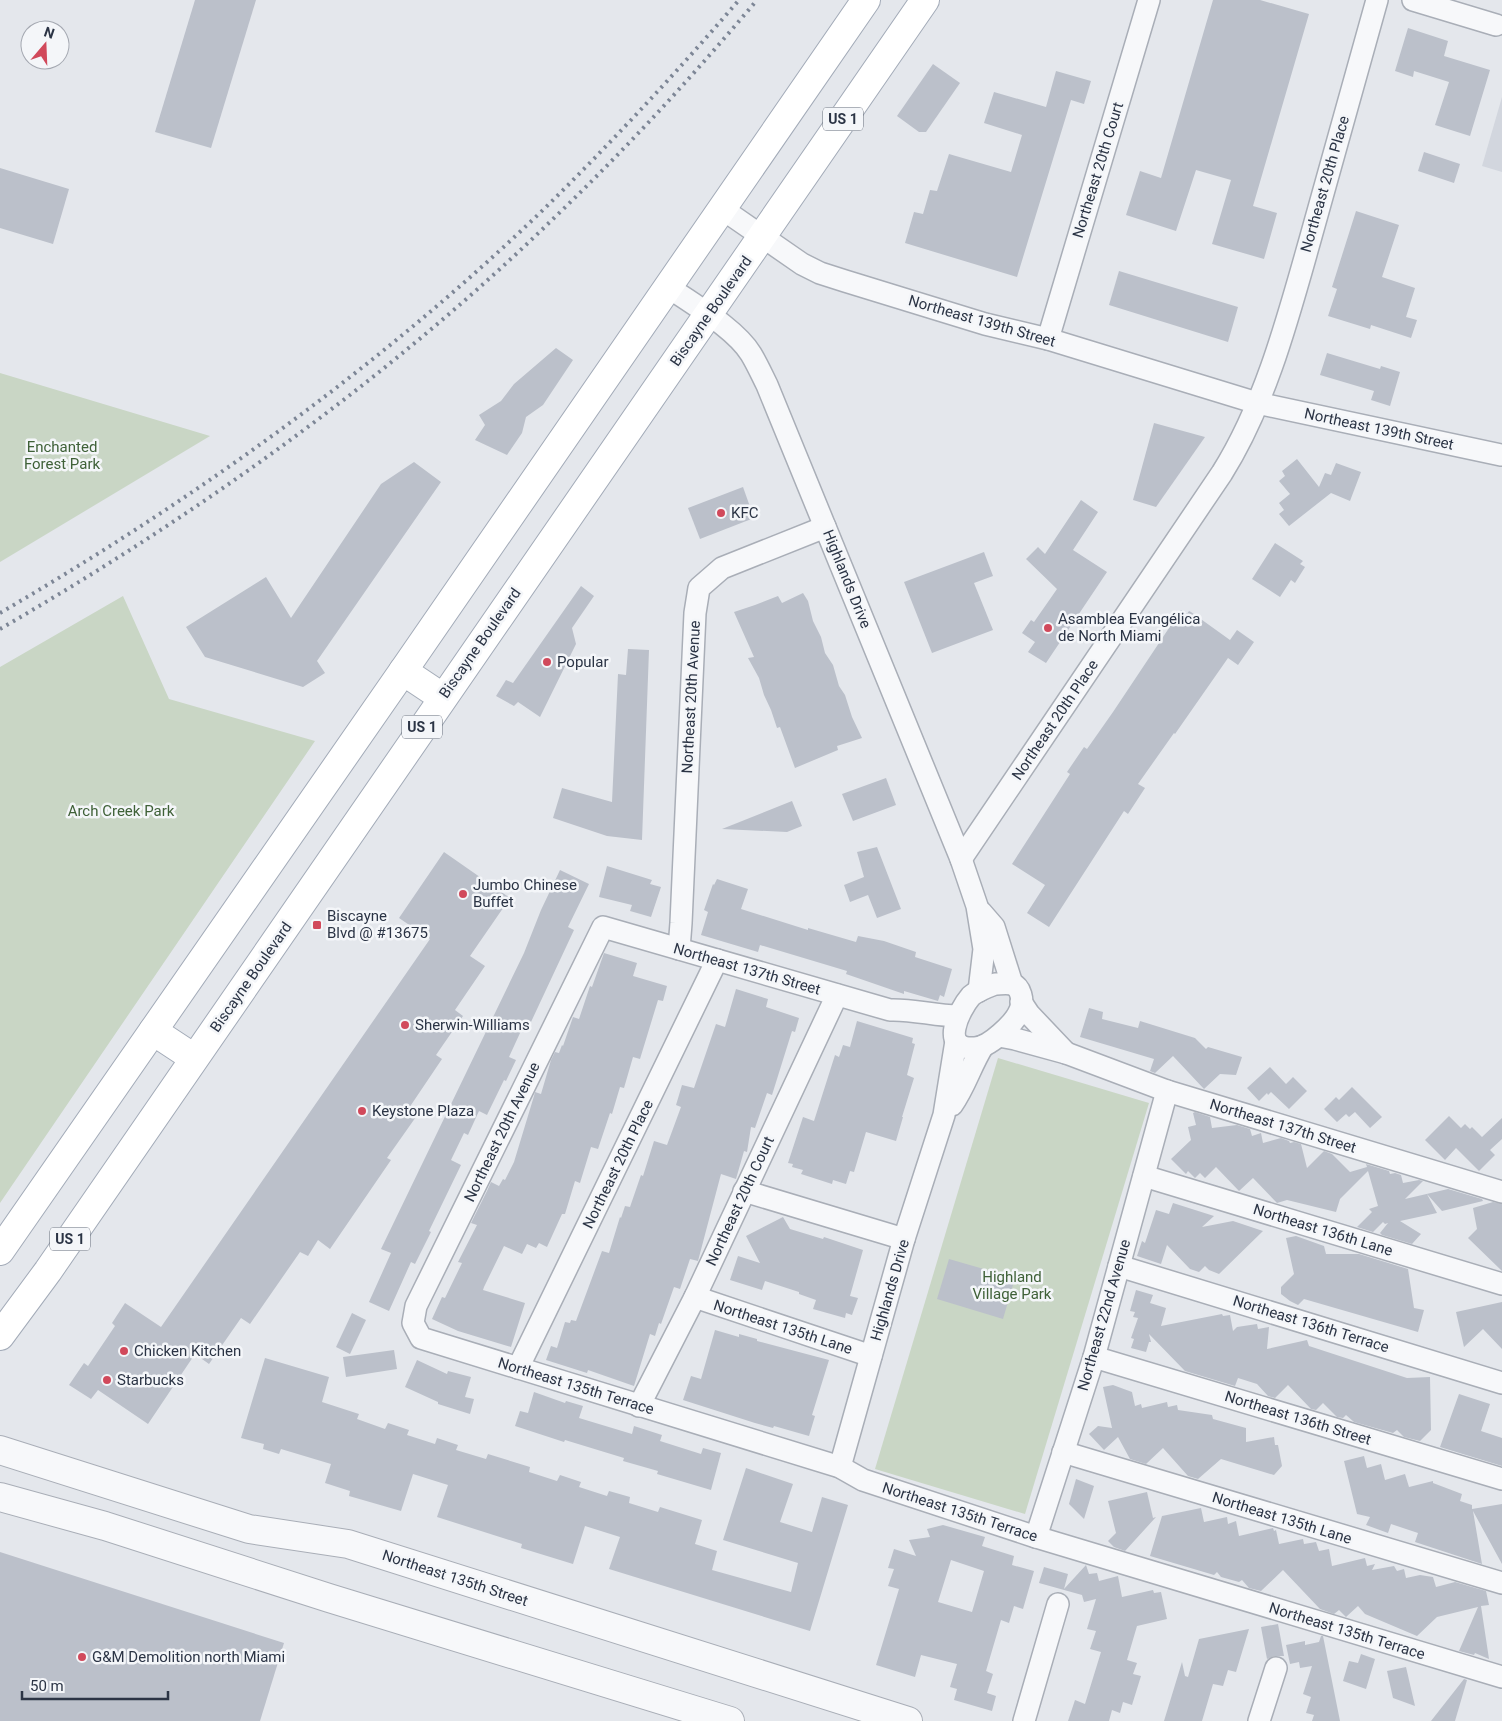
<svg xmlns="http://www.w3.org/2000/svg" width="1502" height="1721" font-family="Roboto,sans-serif">
  <style>
    .built { fill: #d2d6de }
    .park { fill: #c9d6c5 }
    .building { fill: #bbc0ca; fill-rule: evenodd }
    .lines { fill: none; stroke-linecap: round; stroke-linejoin: round }
    .minor-casing { stroke: #a9aeb7; stroke-width: 24 }
    .tertiary-casing { stroke: #a9aeb7; stroke-width: 30 }
    .primary-casing { stroke: #a3abb8; stroke-width: 30 }
    .minor { stroke: #f7f8fa; stroke-width: 21 }
    .tertiary { stroke: #f7f8fa; stroke-width: 28 }
    .primary { stroke: #fff; stroke-width: 28 }
    .rail { stroke: #7d8696; stroke-width: 4; stroke-dasharray: 2.5 5; stroke-linecap: butt }
    .poi-dot { fill: #d1495b; stroke: #f4f6f9; stroke-width: 2 }
    .labels { text-anchor: middle; dominant-baseline: central; stroke-width: 5; stroke-linejoin: round; paint-order: stroke }
    .shield { fill: #f4f6f9; stroke: #676e7b; stroke-width: 1 }
    .shield-label { font-size: 14px; font-weight: bold; fill: #2b3445 }
    .street-label { font-size: 15px; fill: #2b3445; stroke: #f4f6f9 }
    .park-label { font-size: 15px; fill: #3f6138; stroke: #f4f6f9 }
    .poi-label { font-size: 15px; fill: #2b3445; stroke: #f4f6f9; text-anchor: start }
  </style>
  <rect width="100%" height="100%" fill="#e4e7ec"/>
  <!-- built -->
  <polygon class="built" points="1502,97 1502,172 1482,166"/>
  <!-- park -->
  <g class="park">
    <polygon points="0,373 210,436 0,562"/>
    <polygon points="123,596 169,699 315,741 0,1203 0,667"/>
    <polygon points="998,1058 1149,1103 1025,1514 875,1469"/>
  </g>
  <!-- building -->
  <g class="building">
    <polygon points="195,0 256,0 211,148 155,132"/>
    <polygon points="1213,0 1260,0 1309,14 1253,206 1277,213 1264,259 1212,244 1231,180 1196,170 1176,231 1126,215 1140,171 1161,178"/>
    <polygon points="1408,28 1448,41 1444,56 1490,70 1470,136 1435,125 1449,82 1414,71 1413,77 1395,71"/>
    <polygon points="933,64 960,83 926,132 919,132 897,116"/>
    <polygon points="1056,71 1091,81 1084,104 1071,100 1017,277 905,243 914,212 923,214 930,190 937,191 949,154 1011,172 1022,135 984,123 994,92 1046,107"/>
    <polygon points="1424,152 1460,164 1454,183 1418,171"/>
    <polygon points="0,168 69,189 53,244 0,228"/>
    <polygon points="1356,211 1399,225 1382,277 1415,288 1406,317 1417,320 1411,338 1371,325 1370,329 1328,316 1337,289 1332,287"/>
    <polygon points="1119,271 1238,307 1228,342 1109,305"/>
    <polygon points="556,348 573,360 543,405 526,417 522,433 507,455 475,440 485,425 479,415 501,401 514,384"/>
    <polygon points="1327,353 1380,369 1381,366 1400,372 1390,406 1371,400 1374,391 1320,375"/>
    <polygon points="1154,423 1205,437 1156,507 1133,500"/>
    <polygon points="1297,459 1319,487 1325,473 1331,475 1336,463 1361,472 1350,501 1331,493 1289,526 1279,514 1284,510 1279,503 1290,494 1279,481 1285,476 1282,471"/>
    <polygon points="414,462 441,482 317,661 325,673 303,687 205,657 186,627 266,577 291,618 381,484"/>
    <polygon points="743,487 754,518 700,539 688,508"/>
    <polygon points="1081,500 1098,512 1073,550 1107,572 1046,663 1028,652 1035,642 1022,633 1031,620 1034,622 1057,589 1026,559 1038,547 1045,554"/>
    <polygon points="1275,543 1303,561 1300,564 1305,567 1295,583 1291,580 1280,597 1252,579"/>
    <polygon points="984,552 993,576 974,583 993,630 932,653 904,582"/>
    <polygon points="581,586 594,596 572,628 576,644 540,717 518,702 514,706 496,696 506,680 513,683"/>
    <polygon points="803,593 808,601 813,621 821,637 825,653 833,665 839,686 845,695 852,717 862,738 837,746 838,750 795,768 780,727 777,728 771,710 764,695 759,678 748,658 754,657 734,612 755,605 778,596 782,603"/>
    <polygon points="1181,610 1187,614 1189,611 1191,612 1230,640 1237,630 1254,642 1238,665 1228,658 1175,734 1174,733 1138,784 1145,788 1128,814 1124,811 1049,927 1027,913 1045,885 1012,864 1070,774 1067,772 1084,747 1087,749 1113,712"/>
    <polygon points="628,649 649,650 642,840 607,836 553,818 562,788 612,802 618,674 626,675"/>
    <polygon points="886,778 896,805 853,821 842,794"/>
    <polygon points="792,801 802,826 787,832 722,829"/>
    <polygon points="877,847 901,909 877,918 868,895 850,902 844,885 864,877 857,852"/>
    <polygon points="444,852 510,898 470,956 485,966 455,1010 463,1016 436,1055 442,1059 409,1108 418,1114 387,1158 391,1160 330,1249 318,1240 308,1256 300,1252 250,1324 241,1318 209,1364 195,1354 148,1424 98,1390 91,1399 69,1385 84,1363 88,1366 115,1326 112,1323 125,1303 161,1327 430,939 399,918"/>
    <polygon points="607,866 652,880 650,884 661,887 651,917 630,911 632,905 599,897"/>
    <polygon points="560,870 589,884 568,927 574,930 531,1022 526,1020 509,1057 516,1060 506,1081 504,1080 487,1115 479,1111 468,1135 464,1133 451,1160 461,1165 429,1231 431,1232 415,1264 411,1262 389,1311 369,1302 391,1253 381,1249 524,953 541,910"/>
    <polygon points="717,879 748,889 741,909 808,930 808,928 856,942 858,936 884,941 916,952 915,957 952,969 944,997 940,995 938,1001 904,991 904,994 846,974 847,971 760,945 758,952 701,935 708,912 704,910 713,884 714,885"/>
    <polygon points="604,953 637,963 633,976 667,986 663,1001 658,1000 640,1059 633,1057 624,1088 620,1087 612,1114 610,1113 598,1149 591,1147 580,1183 575,1181 565,1214 562,1214 547,1247 539,1243 536,1248 527,1244 522,1254 504,1246 484,1287 483,1290 525,1303 511,1347 458,1331 432,1319 442,1297 445,1298 462,1263 458,1262 477,1225 471,1223 487,1191 491,1182 499,1186 503,1179 505,1180 514,1162 534,1096 535,1092 541,1094 551,1060 555,1052 559,1053 562,1045 563,1046 573,1017 579,1019 590,986 592,987"/>
    <polygon points="736,989 768,999 766,1007 799,1018 795,1032 792,1031 772,1095 767,1093 755,1128 751,1127 747,1152 744,1151 736,1179 721,1174 698,1261 690,1259 680,1289 674,1287 661,1324 659,1323 655,1336 650,1334 634,1386 588,1370 587,1373 546,1360 551,1346 557,1348 565,1322 570,1323 571,1320 576,1321 602,1251 609,1253 620,1217 621,1218 625,1206 630,1207 641,1175 643,1176 654,1141 667,1145 681,1107 676,1105 682,1085 694,1088 716,1024 725,1027"/>
    <polygon points="1089,1008 1103,1012 1102,1019 1138,1028 1140,1021 1195,1038 1206,1049 1208,1047 1242,1057 1236,1075 1220,1074 1204,1089 1173,1056 1155,1073 1150,1071 1154,1059 1080,1037"/>
    <polygon points="857,1021 913,1038 912,1043 915,1044 907,1075 914,1078 902,1117 903,1117 896,1141 866,1132 854,1172 850,1171 846,1184 833,1180 832,1184 801,1174 803,1170 792,1167 793,1164 788,1163 803,1117 814,1121 835,1055 839,1057 843,1045 850,1047"/>
    <polygon points="1270,1067 1286,1084 1293,1077 1307,1091 1289,1109 1271,1092 1268,1095 1267,1093 1259,1101 1247,1088"/>
    <polygon points="1352,1087 1382,1117 1370,1128 1355,1112 1349,1117 1346,1114 1337,1122 1324,1109 1336,1097 1339,1100"/>
    <polygon points="1195,1112 1210,1117 1212,1128 1237,1125 1250,1129 1252,1136 1261,1133 1263,1143 1281,1138 1289,1141 1290,1143 1294,1142 1301,1144 1307,1168 1324,1151 1332,1154 1350,1172 1367,1167 1366,1164 1389,1171 1390,1174 1395,1173 1401,1175 1403,1183 1419,1180 1423,1181 1405,1199 1448,1189 1482,1199 1483,1201 1442,1211 1427,1194 1437,1213 1400,1221 1421,1234 1412,1244 1382,1235 1380,1233 1388,1223 1385,1224 1383,1222 1373,1232 1357,1227 1372,1212 1369,1209 1378,1206 1368,1171 1340,1199 1336,1212 1287,1200 1277,1203 1253,1178 1239,1191 1216,1167 1205,1178 1200,1173 1195,1178 1188,1171 1186,1174 1171,1159 1191,1140 1188,1127 1196,1125 1193,1113"/>
    <polygon points="1449,1116 1461,1128 1465,1124 1470,1129 1472,1127 1482,1137 1502,1118 1502,1139 1490,1150 1495,1155 1479,1171 1456,1148 1445,1160 1425,1140"/>
    <polygon points="1493,1202 1502,1204 1502,1271 1468,1238 1477,1229 1473,1208"/>
    <polygon points="1173,1203 1214,1216 1202,1227 1233,1221 1263,1231 1219,1274 1209,1270 1205,1266 1199,1272 1190,1269 1167,1245 1161,1264 1137,1256 1142,1241 1145,1243 1156,1210 1169,1214"/>
    <polygon points="783,1217 790,1229 823,1239 824,1237 863,1250 850,1296 858,1298 852,1315 846,1313 845,1318 813,1309 816,1300 799,1294 799,1292 765,1281 762,1290 730,1280 738,1256 760,1263 746,1236"/>
    <polygon points="1296,1236 1324,1246 1326,1254 1359,1254 1408,1269 1414,1308 1424,1310 1418,1332 1304,1299 1298,1305 1290,1301 1281,1294 1281,1287 1294,1274 1286,1238"/>
    <polygon points="949,1259 1015,1278 1003,1319 937,1299"/>
    <polygon points="1136,1290 1153,1295 1150,1303 1166,1308 1161,1326 1222,1314 1223,1316 1230,1315 1233,1331 1237,1327 1257,1324 1258,1329 1269,1327 1267,1349 1307,1340 1309,1346 1407,1378 1430,1377 1431,1430 1420,1441 1404,1437 1397,1430 1393,1433 1354,1422 1346,1415 1343,1418 1337,1417 1323,1403 1316,1410 1311,1409 1288,1385 1275,1398 1268,1396 1257,1384 1238,1378 1235,1386 1185,1371 1149,1334 1151,1342 1149,1342 1146,1352 1131,1348 1134,1339 1131,1338 1138,1318 1133,1317 1135,1312 1130,1311"/>
    <polygon points="1502,1302 1502,1349 1483,1329 1464,1347 1456,1312"/>
    <polygon points="352,1313 366,1320 350,1354 336,1347"/>
    <polygon points="715,1330 739,1337 739,1334 757,1339 757,1341 829,1360 812,1415 815,1416 809,1436 774,1426 773,1428 755,1423 683,1400 691,1376 701,1379"/>
    <polygon points="394,1350 397,1369 346,1377 343,1357"/>
    <polygon points="265,1358 329,1377 322,1402 359,1414 357,1419 385,1429 388,1423 409,1430 407,1435 435,1444 437,1438 458,1445 456,1450 486,1459 488,1454 530,1467 529,1472 557,1481 560,1475 581,1482 579,1487 607,1496 609,1491 630,1497 629,1503 658,1512 660,1507 702,1520 695,1544 717,1551 712,1570 791,1592 798,1563 723,1540 746,1468 793,1484 780,1522 812,1532 822,1497 848,1505 810,1631 609,1569 620,1537 585,1526 573,1564 521,1548 522,1544 437,1517 448,1485 413,1474 401,1511 349,1496 350,1491 325,1483 331,1464 281,1449 279,1454 263,1449 264,1444 241,1438"/>
    <polygon points="417,1360 447,1374 448,1371 471,1377 465,1397 474,1399 470,1414 438,1404 438,1402 405,1387"/>
    <polygon points="1113,1385 1132,1392 1135,1406 1141,1404 1142,1408 1167,1402 1168,1407 1177,1405 1178,1410 1212,1415 1213,1419 1246,1428 1246,1442 1274,1437 1275,1445 1278,1445 1282,1466 1274,1475 1221,1459 1198,1479 1188,1476 1163,1448 1146,1464 1130,1459 1118,1437 1104,1450 1089,1434 1098,1426 1112,1428 1103,1387"/>
    <polygon points="534,1392 565,1403 566,1401 583,1406 579,1418 632,1434 634,1426 662,1435 660,1441 701,1454 703,1448 721,1453 711,1490 657,1474 658,1471 623,1461 624,1458 565,1440 564,1442 515,1426 520,1411 528,1413"/>
    <polygon points="1459,1394 1490,1404 1481,1431 1502,1438 1502,1466 1440,1447"/>
    <polygon points="1364,1456 1367,1468 1381,1464 1385,1480 1405,1474 1409,1487 1433,1481 1433,1483 1462,1494 1460,1501 1472,1505 1472,1509 1502,1504 1502,1564 1473,1511 1482,1564 1415,1542 1418,1533 1391,1524 1388,1533 1366,1525 1370,1517 1357,1514 1344,1461"/>
    <polygon points="1076,1479 1094,1486 1084,1519 1069,1504"/>
    <polygon points="1147,1492 1153,1518 1156,1517 1125,1551 1114,1547 1108,1541 1116,1533 1108,1501"/>
    <polygon points="1201,1508 1204,1522 1227,1517 1228,1524 1236,1521 1239,1536 1273,1528 1274,1531 1276,1530 1279,1544 1303,1539 1304,1544 1316,1542 1319,1551 1329,1549 1332,1566 1365,1558 1367,1566 1375,1564 1372,1570 1394,1566 1397,1571 1404,1569 1406,1578 1420,1575 1433,1577 1436,1587 1455,1582 1486,1591 1489,1605 1481,1606 1489,1659 1475,1653 1474,1655 1459,1651 1478,1607 1437,1617 1417,1636 1365,1614 1358,1606 1346,1617 1339,1610 1334,1614 1320,1609 1283,1570 1261,1591 1249,1588 1242,1580 1239,1582 1221,1577 1217,1572 1214,1575 1150,1556 1162,1516"/>
    <path d="M943,1525l42,12 -3,9 32,10 -2,9 22,6 -11,38 -9,-3 -5,17 -8,-3 -15,51 7,3 -6,19 9,3 -4,15 -38,-11 3,-11 -7,-2 7,-23 -36,-9 -6,22 -39,-12 23,-76 -11,-3 6,-17 -6,-1 6,-19 22,7 -7,-16 21,-3 -3,-8zM951,1560l33,11 -12,41 -34,-10z"/>
    <polygon points="0,1552 284,1643 260,1721 0,1721"/>
    <polygon points="1086,1565 1089,1574 1097,1573 1099,1581 1118,1576 1122,1597 1153,1590 1154,1593 1161,1592 1167,1619 1137,1626 1127,1660 1137,1663 1133,1674 1141,1676 1132,1705 1123,1702 1120,1713 1112,1710 1109,1721 1068,1721 1075,1700 1085,1704 1101,1652 1090,1649 1096,1631 1087,1629 1096,1599 1084,1602 1082,1595 1039,1583 1044,1567 1068,1574 1064,1589"/>
    <polygon points="1278,1624 1284,1656 1274,1656 1267,1659 1261,1627"/>
    <polygon points="1249,1629 1236,1672 1228,1670 1223,1686 1213,1684 1202,1721 1164,1721 1182,1662 1185,1676 1188,1677 1199,1639"/>
    <polygon points="1321,1636 1323,1636 1340,1721 1312,1721 1314,1715 1306,1713 1311,1697 1303,1694 1312,1666 1300,1668 1299,1662 1290,1664 1286,1645 1305,1641 1305,1645 1319,1642"/>
    <polygon points="1361,1654 1375,1659 1366,1689 1343,1681 1349,1661 1358,1663"/>
    <polygon points="1406,1667 1415,1706 1393,1698 1387,1671"/>
    <polygon points="1464,1679 1467,1680 1455,1721 1431,1721"/>
  </g>
  <g class="lines">
    <defs>
      <g id="minor">
        <polyline points="1413,0 1496,25"/>
        <polyline points="721,208 802,264 820,273 845,281 985,324 1048,339 1257,403 1501,455"/>
        <path d="M667,286c25,18 68,42 84,68 6,10 11,21 16,31l194,474 16,47 7,43 -5,42"/>
        <polyline points="1048,339 1149,0"/>
        <path d="M961,859l261,-386c43,-68 66,-155 88,-233 22,-80 44,-160 67,-240"/>
        <polyline points="981,912 994,927 1012,984"/>
        <polyline points="679,949 681,923 695,613 699,588 722,568 825,527"/>
        <path d="M995,984c5,0 11,-1 16,0 10,2 13,17 9,26 -5,13 -31,38 -46,38 -35,2 -15,-38 -3,-52 7,-6 16,-9 24,-12z"/>
        <polyline points="1021,1002 1029,1014 1066,1053"/>
        <path d="M958,1016c-23,0 -45,-7 -68,-6l-287,-83 -187,379 -3,17 8,15 419,129 23,13 173,57 466,140"/>
        <polyline points="999,1036 1015,1039 1066,1053 1167,1091 1502,1192"/>
        <path d="M952,1105c13,-18 19,-40 31,-59"/>
        <polyline points="1144,1176 1502,1284"/>
        <polyline points="744,1191 904,1239"/>
        <polyline points="1119,1266 1502,1383"/>
        <polyline points="695,1297 871,1356"/>
        <polyline points="1094,1357 1502,1479"/>
        <polyline points="518,1368 717,960"/>
        <polyline points="639,1406 695,1297 837,995"/>
        <polyline points="1063,1452 1502,1583"/>
        <polyline points="840,1467 904,1239 944,1115 956,1041"/>
        <polyline points="1036,1537 1094,1357 1167,1091"/>
        <polyline points="1024,1721 1058,1604"/>
        <polyline points="1259,1721 1276,1668"/>
      </g>
      <g id="tertiary">
        <polyline points="0,1450 249,1529 348,1544 908,1721"/>
        <polyline points="0,1497 105,1526 329,1598 730,1721"/>
      </g>
      <g id="primary">
        <polyline points="403,671 442,697"/>
        <polyline points="153,1031 194,1058"/>
        <polyline points="0,1251 403,671 866,0"/>
        <polyline points="0,1336 48,1271 925,0"/>
      </g>
    </defs>
    <!-- minor casing -->
    <use href="#minor" class="minor-casing"/>
    <!-- tertiary casing -->
    <use href="#tertiary" class="tertiary-casing"/>
    <!-- primary casing -->
    <use href="#primary" class="primary-casing"/>
    <!-- minor -->
    <use href="#minor" class="minor"/>
    <!-- tertiary -->
    <use href="#tertiary" class="tertiary"/>
    <!-- primary -->
    <use href="#primary" class="primary"/>
    <!-- rail -->
    <g class="rail">
      <path d="M0,613c195,-114 381,-247 544,-404 68,-67 133,-137 195,-209"/>
      <path d="M0,629c197,-114 391,-252 554,-411 72,-69 139,-142 203,-218"/>
    </g>
  </g>
  <!-- markers -->
  <g class="poi-dot">
    <circle cx="721" cy="513" r="5"/>
    <circle cx="1048" cy="628" r="5"/>
    <circle cx="547" cy="662" r="5"/>
    <circle cx="463" cy="894" r="5"/>
    <rect x="312" y="920" width="10" height="10" rx="2.5"/>
    <circle cx="405" cy="1025" r="5"/>
    <circle cx="362" cy="1111" r="5"/>
    <circle cx="124" cy="1351" r="5"/>
    <circle cx="107" cy="1380" r="5"/>
    <circle cx="82" cy="1657" r="5"/>
  </g>
  <g class="labels">
    <!-- shield labels -->
    <g class="shield">
      <rect x="823" y="107.5" width="40" height="23" rx="4"/>
      <rect x="402" y="715.5" width="40" height="23" rx="4"/>
      <rect x="50" y="1227.5" width="40" height="23" rx="4"/>
    </g>
    <g class="shield-label">
      <text x="843" y="119">US 1</text>
      <text x="422" y="727">US 1</text>
      <text x="70" y="1239">US 1</text>
    </g>
    <!-- street labels -->
    <g class="street-label">
      <text transform="translate(1098 170) rotate(-73)">Northeast 20th Court</text>
      <text transform="translate(1325 184) rotate(-74)">Northeast 20th Place</text>
      <text transform="translate(711 311) rotate(-55)">Biscayne Boulevard</text>
      <text transform="translate(982 321) rotate(16)">Northeast 139th Street</text>
      <text transform="translate(1379 429) rotate(12)">Northeast 139th Street</text>
      <text transform="translate(847 579) rotate(68)">Highlands Drive</text>
      <text transform="translate(480 643) rotate(-55)">Biscayne Boulevard</text>
      <text transform="translate(691 697) rotate(-87)">Northeast 20th Avenue</text>
      <text transform="translate(1055 720) rotate(-56)">Northeast 20th Place</text>
      <text transform="translate(747 969) rotate(16)">Northeast 137th Street</text>
      <text transform="translate(251 977) rotate(-55)">Biscayne Boulevard</text>
      <text transform="translate(1283 1126) rotate(17)">Northeast 137th Street</text>
      <text transform="translate(502 1132) rotate(-64)">Northeast 20th Avenue</text>
      <text transform="translate(618 1164) rotate(-64)">Northeast 20th Place</text>
      <text transform="translate(740 1201) rotate(-65)">Northeast 20th Court</text>
      <text transform="translate(1323 1230) rotate(17)">Northeast 136th Lane</text>
      <text transform="translate(890 1290) rotate(-74)">Highlands Drive</text>
      <text transform="translate(1104 1315) rotate(-74)">Northeast 22nd Avenue</text>
      <text transform="translate(1311 1324) rotate(17)">Northeast 136th Terrace</text>
      <text transform="translate(783 1327) rotate(18)">Northeast 135th Lane</text>
      <text transform="translate(576 1386) rotate(17)">Northeast 135th Terrace</text>
      <text transform="translate(1298 1418) rotate(17)">Northeast 136th Street</text>
      <text transform="translate(960 1512) rotate(18)">Northeast 135th Terrace</text>
      <text transform="translate(1282 1518) rotate(17)">Northeast 135th Lane</text>
      <text transform="translate(455 1578) rotate(18)">Northeast 135th Street</text>
      <text transform="translate(1347 1631) rotate(17)">Northeast 135th Terrace</text>
    </g>
    <!-- park labels -->
    <g class="park-label">
      <text x="62" y="447">Enchanted<tspan x="62" dy="17">Forest Park</tspan></text>
      <text x="121" y="811">Arch Creek Park</text>
      <text x="1012" y="1277">Highland<tspan x="1012" dy="17">Village Park</tspan></text>
    </g>
    <!-- poi labels -->
    <g class="poi-label">
      <text x="731" y="513">KFC</text>
      <text x="1058" y="619">Asamblea Evangélica<tspan x="1058" dy="17">de North Miami</tspan></text>
      <text x="557" y="662">Popular</text>
      <text x="473" y="885">Jumbo Chinese<tspan x="473" dy="17">Buffet</tspan></text>
      <text x="327" y="916">Biscayne<tspan x="327" dy="17">Blvd @ #13675</tspan></text>
      <text x="415" y="1025">Sherwin-Williams</text>
      <text x="372" y="1111">Keystone Plaza</text>
      <text x="134" y="1351">Chicken Kitchen</text>
      <text x="117" y="1380">Starbucks</text>
      <text x="92" y="1657">G&amp;M Demolition north Miami</text>
    </g>
  </g>
  <!-- north arrow -->
  <g transform="translate(45 45) rotate(19)"><circle r="24" fill="#f4f6f9" stroke="#a4a8b1"/>
  <path d="M0-4L9 19L0 12L-9 19Z" fill="#d1495b"/>
  <text y="-8" font-size="14" font-weight="bold" text-anchor="middle" fill="#2b3445">N</text>
  </g>
  <!-- scale -->
  <path d="M22 1691v8h146v-8" fill="none" stroke="#2b3445" stroke-width="2.5"/>
  <text x="30" y="1691" font-size="15" fill="#2b3445" stroke="#f4f6f9" stroke-width="4" paint-order="stroke">50 m</text>
</svg>
